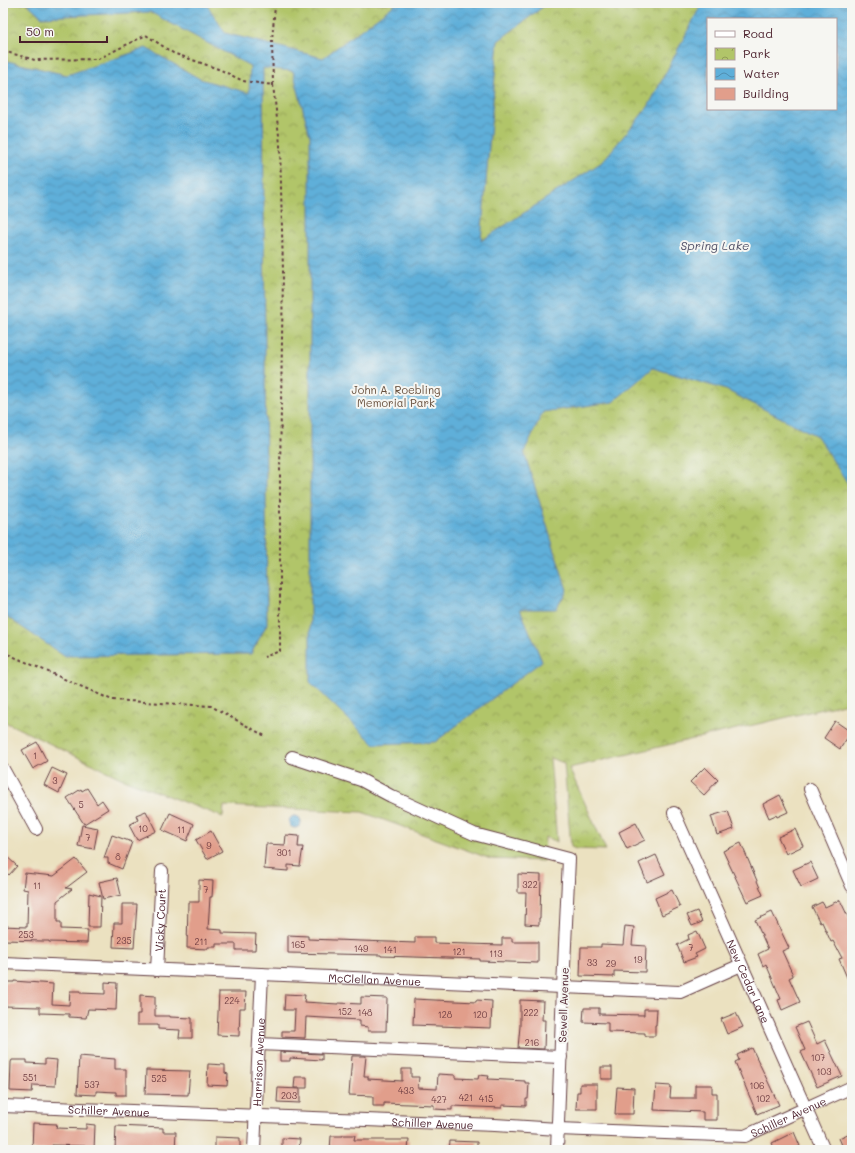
<svg xmlns="http://www.w3.org/2000/svg" width="855" height="1153" font-family="Mali,sans-serif">
  <style>
    .park { fill: url(#park-crowns); stroke: #7e724a; fill-rule: evenodd }
    .water { fill: url(#water-waves); stroke: #546782; fill-rule: evenodd }
    .building { fill: #e19e8b }
    .lines { fill: none; stroke-linecap: round; stroke-linejoin: round }
    .minor-casing { stroke: #623c41; stroke-width: 14 }
    .path { stroke: #623c41; stroke-width: 2; stroke-dasharray: 3 3; stroke-linecap: butt }
    .minor { stroke: #fff; stroke-width: 12 }
    .labels { text-anchor: middle; dominant-baseline: central; stroke-width: 4; stroke-linejoin: round; paint-order: stroke }
    .number-label { font-size: 9px; fill: #703f43 }
    .park-label { font-size: 11px; fill: #69513e; stroke: #f6f6f2 }
    .street-label { font-size: 11px; fill: #4a1f2b; stroke: #f6f6f2 }
    .water-label { font-size: 12px; font-style: italic; fill: #515168; stroke: #f6f6f2 }
  </style>
  <defs>
    <pattern id="park-crowns" width="20" height="18" patternUnits="userSpaceOnUse"><rect width="20" height="18" fill="#b1c569"/><path d="M2 6a3 3 0 1 1 6 0M12 15a3 3 0 1 1 6 0" fill="none" stroke="#929f57"/></pattern>
    <pattern id="water-waves" width="16" height="10" patternUnits="userSpaceOnUse"><rect width="16" height="10" fill="#5fafd9"/><path d="M0 5q4-4 8 0t8 0" fill="none" stroke="#508eb0"/></pattern>
  </defs>
  <rect width="100%" height="100%" fill="#f6f6f2"/>
  <filter id="ink" filterUnits="userSpaceOnUse"><feTurbulence type="fractalNoise" baseFrequency=".025" numOctaves="2"/><feDisplacementMap in="SourceGraphic" scale="8" xChannelSelector="R" yChannelSelector="G"/><feConvolveMatrix kernelMatrix="1 2 1 2 8 2 1 2 1" color-interpolation-filters="sRGB"/></filter>
  <filter id="wash" filterUnits="userSpaceOnUse"><feTurbulence type="fractalNoise" baseFrequency=".012" numOctaves="4" result="noise"/><feDisplacementMap in="SourceGraphic" scale="16" xChannelSelector="R" yChannelSelector="G"/><feGaussianBlur stdDeviation="0.9" result="paint"/><feColorMatrix in="noise" values="0 0 0 0 0 0 0 0 0 0 0 0 0 0 0 0 0 1.4 0 .05"/><feComposite in="paint" operator="in"/></filter>
  <g filter="url(#wash)">
    <rect width="100%" height="100%" fill="#ebe1c0"/>
    <!-- park -->
    <path class="park" d="M3,3h849v699l-283,66 37,82 -30,-1 -5,-2 -7,-84 -14,-5 7,84 -12,-5 -1,24 -53,-2 -129,-47 -138,-6 -1,11 -100,-38 -120,-58zM708,19h128v90h-128z"/>
    <!-- water -->
    <g class="water">
      <path d="M27,3h179l19,30 98,25 74,-55h151l-50,38 -17,200 121,-79 46,-55 54,-104h150v487l-35,-54 -91,-46 -73,-22 -40,34 -70,10 -19,40 43,138 -11,19h-36l22,52 -107,81 -61,2 -64,-62v-546l-17,-65 -30,-3 4,556 -16,30 -187,2 -61,-42v-554l64,15 79,-27 54,31 49,14 1,-27 -100,-54 -108,5zM708,19h128v90h-128z"/>
      <circle cx="295" cy="822" r="6"/>
    </g>
    <g id="blocks">
      <!-- building -->
      <g class="building">
        <polygon points="835,721 851,732 840,749 824,738"/>
        <polygon points="37,742 47,761 33,769 22,750"/>
        <polygon points="705,767 718,780 704,795 690,782"/>
        <polygon points="52,768 67,775 59,793 44,785"/>
        <polygon points="87,788 97,804 102,800 108,809 84,824 67,798 81,789 82,791"/>
        <polygon points="780,795 788,812 777,817 776,815 769,818 763,804"/>
        <polygon points="146,811 156,831 137,840 129,825 138,820 136,815"/>
        <polygon points="728,811 734,829 717,835 711,816"/>
        <polygon points="170,813 194,824 187,841 162,830"/>
        <polygon points="636,823 645,840 627,849 619,832"/>
        <polygon points="82,825 98,828 94,849 78,846"/>
        <polygon points="795,829 803,846 786,854 778,837"/>
        <polygon points="211,831 222,851 207,859 196,840"/>
        <polygon points="112,835 132,842 122,869 108,863 108,858 104,858"/>
        <polygon points="286,835 299,836 298,847 303,847 300,866 288,865 288,871 264,869 266,844 285,845"/>
        <polygon points="741,843 763,895 747,902 723,851"/>
        <polygon points="3,853 17,866 9,875 3,869"/>
        <polygon points="656,855 665,874 647,882 639,863"/>
        <polygon points="76,859 87,872 66,888 72,889 57,901 57,922 61,922 61,929 88,930 87,943 49,942 49,941 43,941 3,940 3,926 27,927 28,890 23,889 25,873 54,876"/>
        <polygon points="810,862 818,879 801,887 793,870"/>
        <polygon points="518,874 541,875 540,918 539,918 539,925 525,924 526,893 518,893"/>
        <polygon points="117,878 121,895 103,899 99,882"/>
        <polygon points="199,880 213,881 212,897 210,897 208,929 222,930 222,933 256,934 255,950 236,950 236,944 216,944 216,947 208,947 208,949 187,948 188,902 199,902"/>
        <polygon points="672,890 680,907 662,915 655,898"/>
        <polygon points="89,893 101,896 100,927 88,927"/>
        <polygon points="840,900 852,925 852,989 839,959 842,958 833,941 831,942 822,922 820,923 812,907 822,902 825,907"/>
        <polygon points="122,904 137,904 134,948 113,947 114,923 122,923"/>
        <polygon points="697,911 702,922 692,926 687,915"/>
        <polygon points="772,912 789,948 782,951 793,975 793,976 789,978 800,1002 782,1010 778,1000 781,999 766,964 763,966 758,954 768,949 755,920"/>
        <polygon points="625,926 634,927 632,945 646,946 645,972 614,971 614,977 580,976 581,947 601,947 601,944 623,945"/>
        <polygon points="697,931 705,949 695,954 697,957 684,962 677,945 689,939 688,935"/>
        <polygon points="288,935 308,936 308,939 415,943 415,937 434,937 434,943 502,945 502,938 512,938 512,942 538,942 538,963 480,961 480,959 381,956 381,955 288,953"/>
        <polygon points="14,981 53,984 52,1004 69,1005 70,991 80,991 80,993 105,994 105,982 117,983 116,1010 88,1009 86,1018 69,1017 69,1014 40,1013 40,1007 3,1006 3,982 14,982"/>
        <polygon points="219,992 246,992 245,1008 240,1008 239,1036 217,1035"/>
        <polygon points="285,994 305,995 304,1002 338,1004 338,1003 361,1004 361,997 387,998 386,1031 368,1031 368,1027 360,1026 360,1020 306,1017 305,1038 282,1037 282,1031 294,1031 295,1010 284,1010"/>
        <polygon points="140,995 155,996 155,1016 170,1016 170,1017 192,1018 192,1038 179,1038 180,1030 158,1029 158,1025 137,1025 137,1014 140,1014"/>
        <polygon points="414,999 476,1002 476,1000 492,1001 491,1028 413,1025"/>
        <polygon points="520,1000 543,1001 542,1020 545,1020 544,1049 518,1048 520,1026"/>
        <polygon points="584,1008 599,1008 599,1014 644,1015 644,1009 657,1009 656,1025 655,1025 655,1036 645,1036 645,1033 608,1032 608,1023 583,1022"/>
        <polygon points="736,1013 743,1027 727,1034 721,1019"/>
        <polygon points="807,1022 817,1044 825,1040 842,1076 817,1087 801,1052 805,1050 795,1027"/>
        <polygon points="752,1048 779,1105 757,1114 735,1062 739,1060 737,1055"/>
        <polygon points="280,1052 322,1054 322,1060 290,1058 290,1061 280,1061"/>
        <polygon points="79,1056 115,1059 115,1069 126,1069 126,1095 116,1095 116,1092 96,1091 96,1095 77,1094"/>
        <polygon points="352,1056 366,1056 364,1076 368,1076 368,1079 402,1081 402,1069 411,1069 411,1077 419,1077 418,1088 437,1089 438,1074 455,1075 455,1078 478,1079 479,1075 489,1076 488,1079 525,1081 525,1083 529,1083 528,1099 526,1099 526,1106 502,1105 502,1108 452,1106 452,1110 434,1109 434,1105 384,1103 384,1106 373,1106 373,1096 349,1095"/>
        <polygon points="45,1059 57,1060 55,1086 33,1085 32,1092 10,1091 11,1062 12,1060 27,1060 27,1063 45,1064"/>
        <polygon points="208,1064 225,1065 225,1073 228,1074 227,1086 207,1085"/>
        <rect x="601" y="1067" width="11" height="12"/>
        <polygon points="146,1070 190,1071 188,1095 145,1094"/>
        <polygon points="295,1077 307,1077 307,1088 294,1088"/>
        <polygon points="580,1084 597,1084 597,1109 576,1109 577,1092 580,1092"/>
        <polygon points="656,1085 671,1086 670,1098 695,1098 695,1085 712,1085 712,1093 717,1093 717,1120 703,1120 703,1112 654,1110"/>
        <polygon points="617,1087 634,1088 633,1114 615,1114"/>
        <polygon points="278,1088 300,1089 300,1103 277,1102"/>
        <polygon points="33,1123 57,1124 56,1128 86,1129 86,1124 95,1125 94,1150 85,1150 85,1146 52,1145 52,1150 32,1150"/>
        <polygon points="116,1126 163,1128 163,1132 176,1132 175,1150 115,1150"/>
        <polygon points="794,1132 800,1146 791,1150 775,1150 772,1143"/>
        <polygon points="852,1132 852,1150 844,1150 839,1138"/>
        <polygon points="343,1135 355,1135 354,1140 409,1140 408,1150 330,1150 331,1136 343,1136"/>
        <polygon points="215,1137 240,1138 240,1150 215,1150"/>
        <polygon points="282,1138 300,1139 299,1150 282,1150"/>
        <polygon points="450,1141 477,1142 477,1150 449,1150"/>
      </g>
    </g>
  </g>
  <g filter="url(#ink)">
    <use href="#blocks" fill-opacity="0" stroke="#623c41" stroke-width="1"/>
    <g class="lines">
      <defs>
        <g id="minor">
          <polyline points="292,757 361,780 391,796 474,834 569,859 563,987 557,1150"/>
          <polyline points="3,769 36,829"/>
          <polyline points="810,789 852,886"/>
          <path id="s1" d="M674,813l150,337"/>
          <path id="s2" d="M3,963l677,29 61,-27"/>
          <path id="s3" d="M157,970l5,-99"/>
          <polyline points="259,1044 561,1057"/>
          <path id="s4" d="M3,1106l492,19 63,4 187,7 107,-49"/>
          <path id="s5" d="M254,1150l8,-176"/>
        </g>
      </defs>
      <!-- minor casing -->
      <use href="#minor" class="minor-casing"/>
      <!-- path -->
      <g class="path">
        <polyline points="3,51 35,60 98,59 146,35 173,53 221,70 243,81 273,85 280,144 283,272 280,473 280,651 264,657"/>
        <polyline points="273,85 272,40 275,6 277,3"/>
        <polyline points="3,652 112,700 211,706 265,736"/>
      </g>
      <!-- minor -->
      <use href="#minor" class="minor"/>
    </g>
  </g>
  <g class="labels">
    <!-- number labels -->
    <g class="number-label">
      <text x="35" y="755">1</text>
      <text x="55" y="780">3</text>
      <text x="81" y="804">5</text>
      <text x="143" y="828">10</text>
      <text x="181" y="829">11</text>
      <text x="88" y="837">7</text>
      <text x="209" y="845">9</text>
      <text x="284" y="852">301</text>
      <text x="118" y="856">8</text>
      <text x="530" y="884">322</text>
      <text x="37" y="885">11</text>
      <text x="206" y="889">7</text>
      <text x="26" y="934">253</text>
      <text x="124" y="940">235</text>
      <text x="201" y="941">211</text>
      <text x="298" y="944">165</text>
      <text x="691" y="947">7</text>
      <text x="361" y="948">149</text>
      <text x="390" y="949">141</text>
      <text x="459" y="951">121</text>
      <text x="496" y="953">113</text>
      <text x="638" y="959">19</text>
      <text x="592" y="962">33</text>
      <text x="611" y="963">29</text>
      <text x="232" y="1000">224</text>
      <text x="345" y="1011">152</text>
      <text x="365" y="1012">148</text>
      <text x="531" y="1012">222</text>
      <text x="445" y="1014">128</text>
      <text x="480" y="1014">120</text>
      <text x="532" y="1042">216</text>
      <text x="818" y="1057">107</text>
      <text x="824" y="1071">103</text>
      <text x="30" y="1077">551</text>
      <text x="159" y="1078">525</text>
      <text x="92" y="1084">537</text>
      <text x="757" y="1085">106</text>
      <text x="406" y="1090">433</text>
      <text x="289" y="1095">203</text>
      <text x="466" y="1097">421</text>
      <text x="486" y="1098">415</text>
      <text x="763" y="1098">102</text>
      <text x="439" y="1099">427</text>
    </g>
    <!-- park labels -->
    <g class="park-label">
      <text x="396" y="389">John A. Roebling<tspan x="396" dy="13">Memorial Park</tspan></text>
    </g>
    <!-- street labels -->
    <g class="street-label">
      <text stroke="none"><textPath href="#s3" startOffset="50">Vicky Court</textPath></text>
      <text stroke="none"><textPath href="#s2" startOffset="372">McClellan Avenue</textPath></text>
      <text stroke="none"><textPath href="#s1" startOffset="184">New Cedar Lane</textPath></text>
      <text transform="translate(563 1005) rotate(-88)">Sewell Avenue</text>
      <text stroke="none"><textPath href="#s5" startOffset="88">Harrison Avenue</textPath></text>
      <text stroke="none"><textPath href="#s4" startOffset="106">Schiller Avenue</textPath></text>
      <text stroke="none"><textPath href="#s4" startOffset="790">Schiller Avenue</textPath></text>
      <text stroke="none"><textPath href="#s4" startOffset="430">Schiller Avenue</textPath></text>
    </g>
    <!-- water labels -->
    <g class="water-label">
      <text x="715" y="245">Spring Lake</text>
    </g>
  </g>
  <!-- margin -->
  <rect width="855" height="1153" fill="none" stroke="#f6f6f2" stroke-width="16"/>
  <!-- legend -->
  <rect x="707" y="18" width="130" height="92" fill="#f6f6f2" stroke="#b1a0a2"/>
  <rect x="715" y="31" width="20" height="6" fill="#ffffff" stroke="#b1a0a2"/>
  <text x="743" y="38" font-size="12" fill="#4a1f2b">Road</text>
  <rect x="715" y="48" width="20" height="12" fill="url(#park-crowns)" stroke="#b1a0a2"/>
  <text x="743" y="58" font-size="12" fill="#4a1f2b">Park</text>
  <rect x="715" y="68" width="20" height="12" fill="url(#water-waves)" stroke="#b1a0a2"/>
  <text x="743" y="78" font-size="12" fill="#4a1f2b">Water</text>
  <rect x="715" y="88" width="20" height="12" fill="#e19e8b" stroke="#b1a0a2"/>
  <text x="743" y="98" font-size="12" fill="#4a1f2b">Building</text>
  <!-- scale -->
  <path d="M20 36v6h87v-6" fill="none" stroke="#4a1f2b" stroke-width="2"/>
  <text x="26" y="36" font-size="12" fill="#4a1f2b" stroke="#f6f6f2" stroke-width="3" paint-order="stroke">50 m</text>
</svg>
